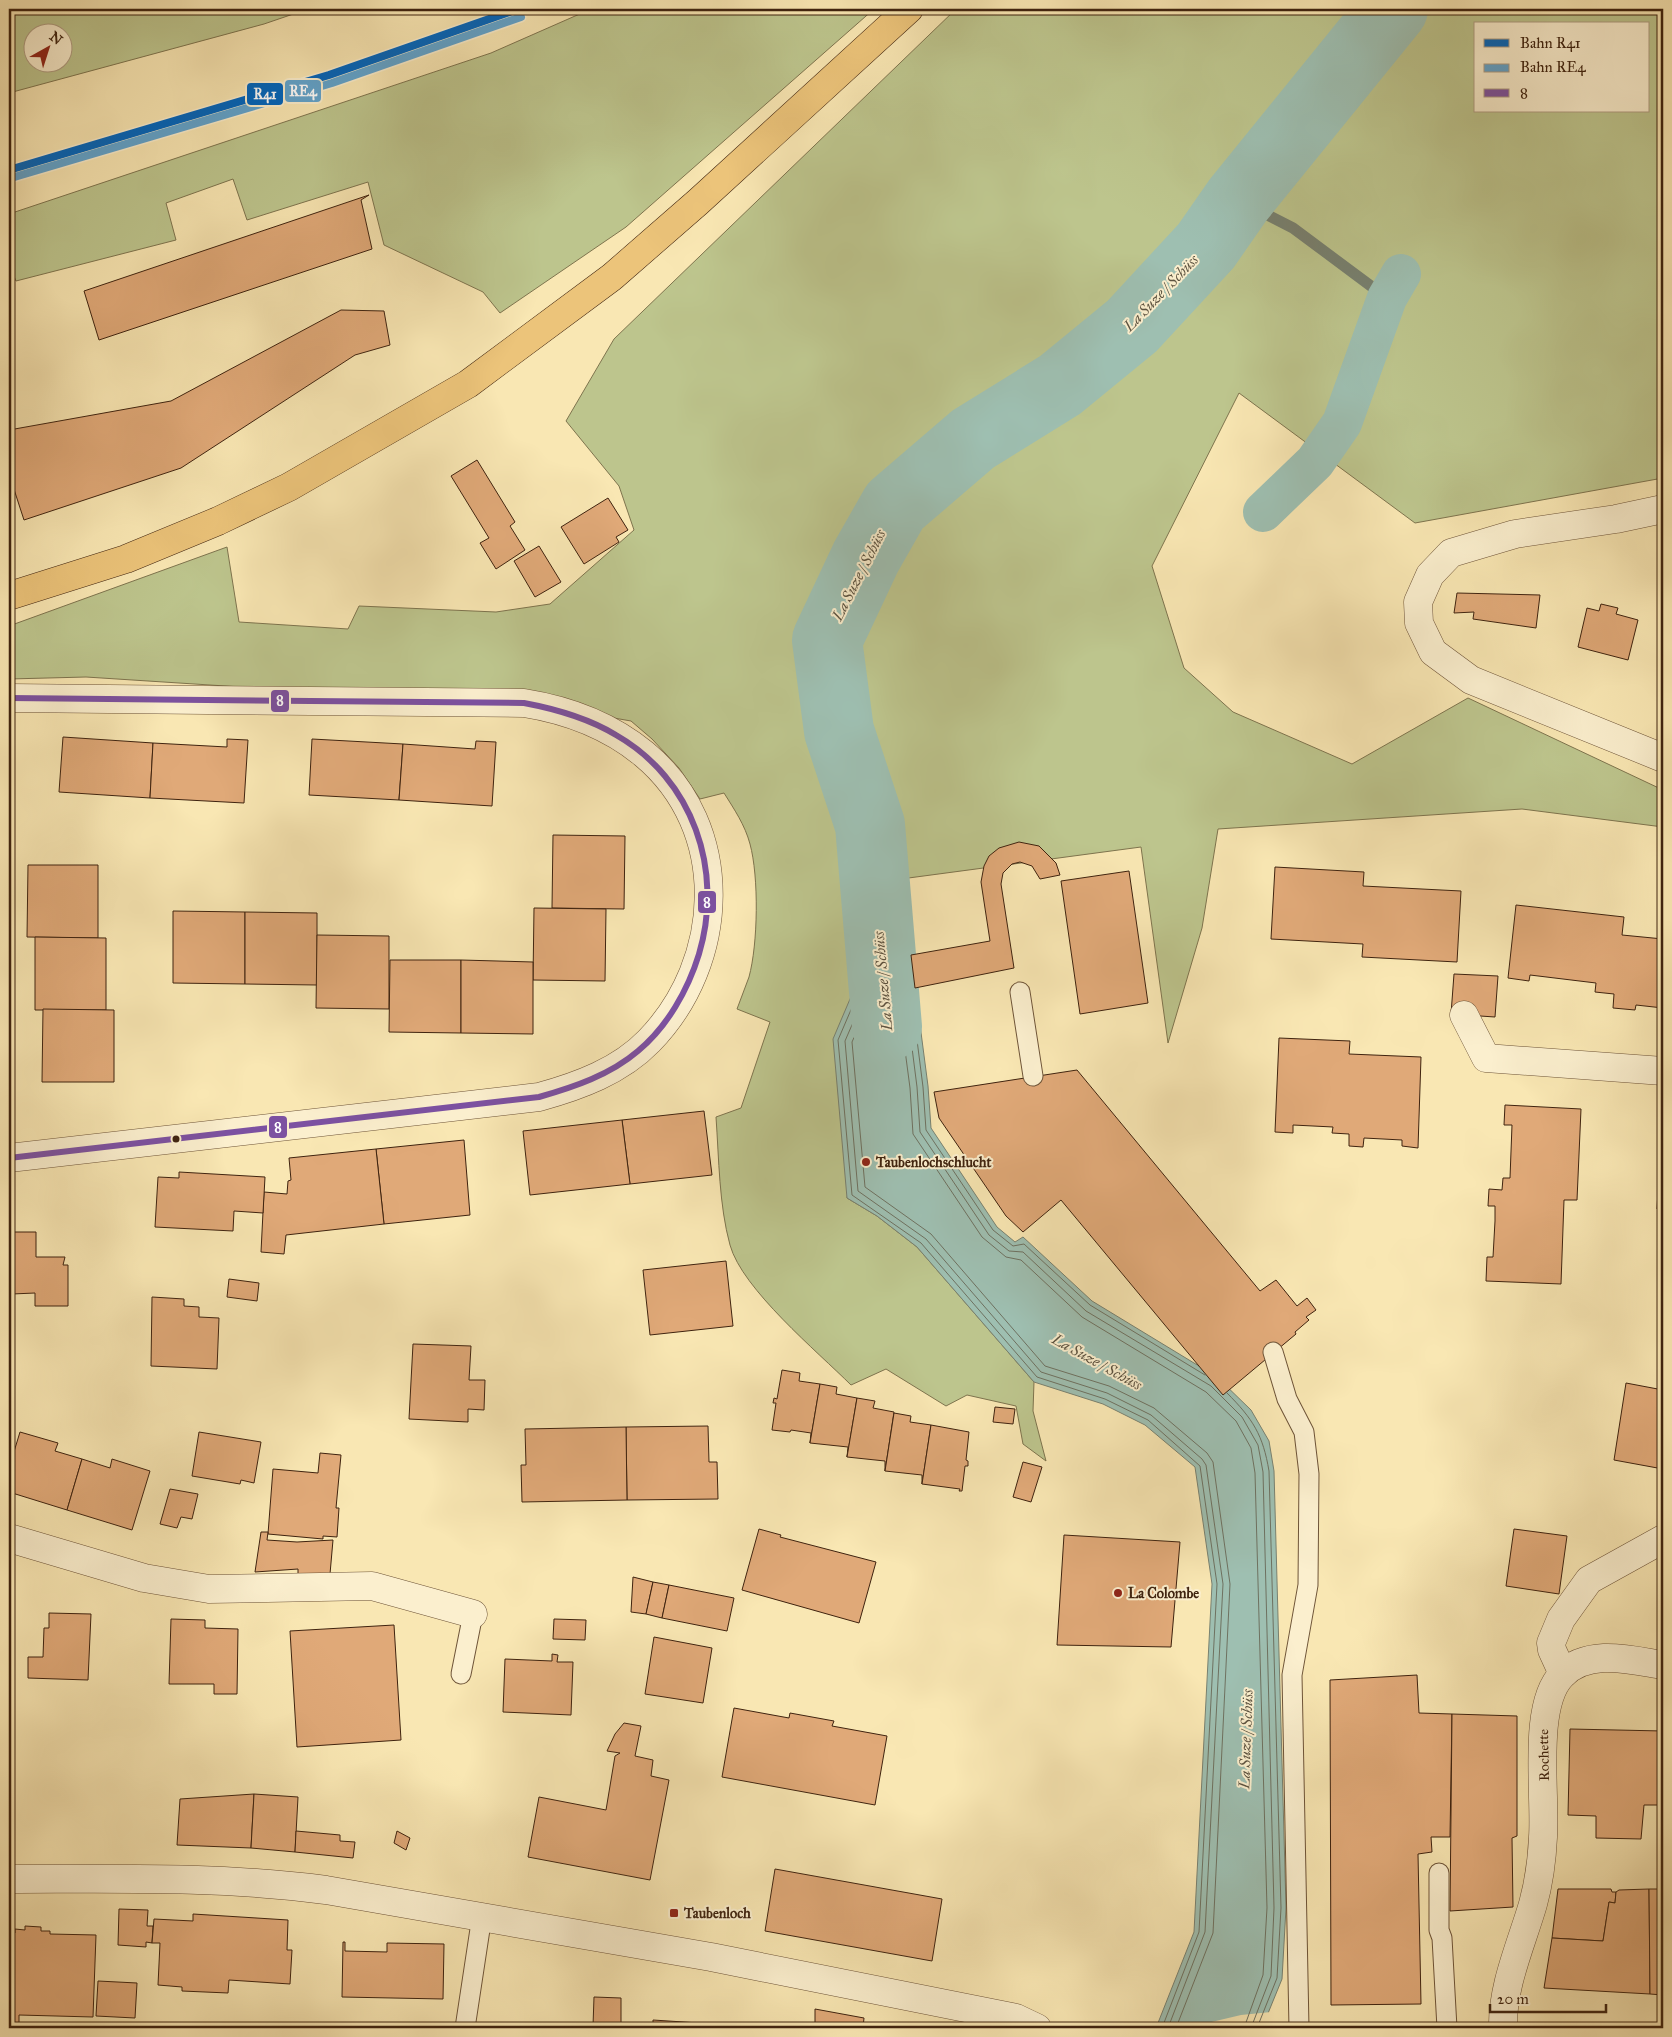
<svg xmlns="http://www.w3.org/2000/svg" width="1672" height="2037" font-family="'IM FELL Great Primer',serif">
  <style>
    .green { fill: #bdc58d; stroke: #7e744e; fill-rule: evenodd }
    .water { fill: #9ebfb1; stroke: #788170 }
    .pier { fill: #f9e7b3 }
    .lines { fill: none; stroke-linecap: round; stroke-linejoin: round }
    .shore { stroke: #6e7160; stroke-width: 1 }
    .stream { stroke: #788170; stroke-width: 11 }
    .canal { stroke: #9ebfb1; stroke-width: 40 }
    .river { stroke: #9ebfb1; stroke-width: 70 }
    .building { fill: #e0a978; stroke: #3f230f }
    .service-casing { stroke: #6e5438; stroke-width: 21 }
    .minor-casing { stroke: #6e5438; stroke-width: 29 }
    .tertiary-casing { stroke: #6e5438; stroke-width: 29 }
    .primary-casing { stroke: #3f230f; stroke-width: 29 }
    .service { stroke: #fbefce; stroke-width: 19 }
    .minor { stroke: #fbefce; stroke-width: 28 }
    .tertiary { stroke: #fbefce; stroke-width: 28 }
    .primary { stroke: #ecc47a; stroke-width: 28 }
    .bus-1-casing { stroke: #fbefce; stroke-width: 10 }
    .bus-1 { stroke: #7c51a1; stroke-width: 6 }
    .rail-1-casing { stroke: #fbefce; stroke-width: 11 }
    .rail-2-casing { stroke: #fbefce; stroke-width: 11 }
    .rail-1 { stroke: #0065bd; stroke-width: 8 }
    .rail-2 { stroke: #60a4ce; stroke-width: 8 }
    .bus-dot { fill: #3f230f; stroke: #fbefce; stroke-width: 2 }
    .poi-dot { fill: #8f2418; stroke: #fbefce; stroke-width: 2 }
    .labels { text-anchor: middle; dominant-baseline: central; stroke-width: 4; stroke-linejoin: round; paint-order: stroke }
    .poi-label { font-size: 14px; font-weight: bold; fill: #3f230f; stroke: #fbefce; text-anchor: start }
    .street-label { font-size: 14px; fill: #3f230f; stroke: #fbefce }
    .water-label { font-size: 15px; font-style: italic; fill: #5c5240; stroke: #fbefce }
    .line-badge { stroke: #fbefce; stroke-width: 2 }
    .badge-label { font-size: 14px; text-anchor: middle; font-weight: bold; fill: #fff }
  </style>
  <rect width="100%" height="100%" fill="#f9e7b3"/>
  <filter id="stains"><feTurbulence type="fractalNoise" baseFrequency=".004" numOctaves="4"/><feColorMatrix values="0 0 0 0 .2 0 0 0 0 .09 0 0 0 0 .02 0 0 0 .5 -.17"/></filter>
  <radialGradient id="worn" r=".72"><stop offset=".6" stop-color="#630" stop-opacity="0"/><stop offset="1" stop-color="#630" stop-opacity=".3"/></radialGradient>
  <!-- green -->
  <g class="green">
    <path d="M9,9h299l-44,15 -255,69zM32,32h30v30h-30z"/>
    <polygon points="591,9 874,9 626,227 500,313 483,292 384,245 368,182 247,220 233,179 166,203 176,240 16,281 9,264 9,214 491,53"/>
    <path d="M956,9h707v469l-248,45 -176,-130 -87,173 32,102 49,44 119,52 116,-66 195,92v37l-141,-18 -304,20 -16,99 -34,115 -27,-196 -240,32 -54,319 30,18 40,31 117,135 -1,29 13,50 -23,-17 -7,-38 -49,-11 -21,11 -60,-37 -35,16c-33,-33 -109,-96 -121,-140 -11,-40 -11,-86 -14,-128l25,-9 29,-86 -33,-13c4,-11 8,-21 12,-32 9,-33 10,-100 1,-133 -5,-19 -16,-35 -26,-51l-24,6 -21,-31 -27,-29 -21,-18 -80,-14 -465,-30 -77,2v-53l218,-79 12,75 109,7 11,-23 137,6 54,-8 84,-74 -15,-44 -53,-65 48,-82zM1476,24h172v87h-172z"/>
  </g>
  <!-- water -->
  <polygon class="water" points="901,879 928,1086 931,1128 997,1227 1015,1242 1023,1237 1092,1301 1217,1377 1251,1410 1269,1441 1274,1471 1286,1908 1282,1979 1262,2028 1156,2028 1194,1932 1212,1584 1195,1467 1145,1425 1103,1404 1034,1382 917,1247 877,1216 847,1198 833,1039"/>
  <!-- pier -->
  <polygon class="pier" points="1271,2012 1264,2028 1186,2028 1241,2015"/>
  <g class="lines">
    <!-- shore -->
    <g class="shore">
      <path d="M1227,1393c26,26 36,42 42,78l12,437 -4,70 -20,50"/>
      <polyline points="1162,2028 1199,1932 1217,1584 1200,1466 1148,1420 1105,1399 1037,1377 921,1243 852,1195 838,1040 896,905 900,907 923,1087 926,1130 993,1230 1013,1246 1024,1244 1090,1305 1205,1375"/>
      <polyline points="1168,2028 1205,1932 1223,1584 1206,1465 1202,1459 1151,1415 1107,1393 1041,1372 926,1239 858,1191 845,1041 894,928 897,930 917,1087 920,1132 989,1235 1009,1251 1023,1252 1086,1311 1211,1386 1242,1417 1258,1445 1263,1472 1274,1908 1271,1976 1251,2028"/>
      <polyline points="1176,2028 1213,1933 1230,1584 1213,1462 1207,1453 1154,1408 1109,1386 1045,1366 931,1234 865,1187 852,1042 890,957 893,959 910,1088 913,1134 982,1237 1006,1257 1021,1260 1082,1317 1206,1392 1236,1421 1251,1448 1255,1473 1267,1908 1263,1975 1244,2028"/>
    </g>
    <!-- stream -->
    <polyline class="stream" points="1238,200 1293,228 1387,298"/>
    <!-- canal -->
    <polyline class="canal" points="1263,512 1315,462 1342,423 1387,298 1401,274"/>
    <!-- river -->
    <polyline class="river" points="887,1027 870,825 839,731 827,640 866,557 895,506 973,439 1060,385 1132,326 1206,246 1238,200 1393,9"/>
  </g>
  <!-- building -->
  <g class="building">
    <polygon points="369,195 361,200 372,249 99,340 84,291"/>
    <polygon points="341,310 384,311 390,345 355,355 181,468 24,520 9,474 9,430 171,401"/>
    <polygon points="477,460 515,522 510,526 525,550 496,569 480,543 489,538 451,476"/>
    <polygon points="608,498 628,530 616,537 619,542 584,564 561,527"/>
    <polygon points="539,546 561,582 535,597 514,561"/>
    <polygon points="1457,593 1540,595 1536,628 1473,619 1474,612 1454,613"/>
    <polygon points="1601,604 1618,608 1616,614 1638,620 1628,660 1578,647 1587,608 1599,611"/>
    <polygon points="63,737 153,743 150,798 59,792"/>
    <polygon points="227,739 248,740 244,803 150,798 153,743 227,747"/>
    <polygon points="312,739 403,744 399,800 309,795"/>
    <polygon points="476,741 496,742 492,806 399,800 403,744 475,749"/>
    <polygon points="553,835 625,836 624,909 552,908"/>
    <polygon points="1019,842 1039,846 1056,863 1060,875 1040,879 1032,866 1020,862 1012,864 1003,873 1001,884 1014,968 915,988 911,955 990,941 981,882 984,866 989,856 999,848"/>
    <polygon points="28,865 98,865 98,938 27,937"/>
    <polygon points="1275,867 1364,872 1363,886 1461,891 1457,962 1362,957 1363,944 1271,939"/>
    <polygon points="1129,871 1148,1003 1080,1014 1061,881"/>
    <polygon points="1516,905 1624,917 1622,935 1663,939 1663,1008 1636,1005 1635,1010 1613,1008 1614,994 1595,992 1596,983 1530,975 1529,981 1508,978"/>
    <polygon points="534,908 606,909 605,981 533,980"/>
    <polygon points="173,911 245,912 245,984 173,983"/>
    <polygon points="245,912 317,913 317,985 245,984"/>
    <polygon points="317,935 389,936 389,1009 316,1008"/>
    <polygon points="35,937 106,938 106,1010 35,1010"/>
    <polygon points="390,960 461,960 461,1033 389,1032"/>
    <polygon points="461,960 533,962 533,1034 461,1033"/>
    <polygon points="1454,974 1498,976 1495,1017 1451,1014"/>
    <polygon points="43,1009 114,1010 114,1082 42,1082"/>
    <polygon points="1279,1038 1350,1041 1349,1054 1421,1057 1418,1148 1402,1146 1402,1140 1364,1138 1363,1147 1349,1146 1349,1134 1332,1133 1333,1127 1293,1125 1293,1133 1275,1132"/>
    <polygon points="1077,1070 1260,1291 1276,1280 1297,1306 1307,1298 1316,1310 1306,1317 1309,1320 1295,1332 1296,1334 1223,1395 1061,1200 1023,1232 1006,1216 939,1118 934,1092"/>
    <polygon points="1505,1105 1581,1109 1577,1200 1564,1200 1561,1284 1486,1281 1487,1257 1493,1257 1495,1221 1495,1206 1488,1206 1489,1189 1502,1190 1503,1178 1510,1178 1512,1125 1504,1125"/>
    <polygon points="704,1111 712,1175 630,1184 622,1120"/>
    <polygon points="1662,1118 1663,1118 1663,1209 1657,1209"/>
    <polygon points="622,1120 630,1184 530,1195 523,1131"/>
    <polygon points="464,1140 470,1215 384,1224 376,1149"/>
    <polygon points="376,1149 384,1224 286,1235 284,1254 261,1252 264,1192 287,1194 288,1181 291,1180 289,1158"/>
    <polygon points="179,1172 265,1177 263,1213 234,1211 233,1231 155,1227 158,1177 179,1178"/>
    <polygon points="9,1232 36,1232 36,1257 65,1257 63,1265 68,1265 68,1306 35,1306 35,1293 12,1294 9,1300"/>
    <polygon points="726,1261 733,1326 650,1335 643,1270"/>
    <polygon points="229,1279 259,1283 257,1301 227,1297"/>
    <polygon points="152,1297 184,1299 184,1306 199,1307 199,1317 219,1318 217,1369 151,1366"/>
    <polygon points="413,1344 471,1346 469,1380 485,1380 484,1410 468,1409 468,1422 409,1419"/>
    <polygon points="782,1370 800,1373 799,1381 820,1384 810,1443 811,1433 791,1430 790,1432 772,1430 776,1403 773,1403 774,1398 777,1399"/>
    <polygon points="1626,1383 1663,1390 1663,1469 1614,1460"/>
    <polygon points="820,1384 837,1387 836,1394 857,1398 847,1457 848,1447 810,1443"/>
    <polygon points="857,1398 875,1401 873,1408 894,1412 885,1471 885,1461 847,1457"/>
    <polygon points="995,1407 1015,1409 1013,1424 993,1422"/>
    <polygon points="894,1413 911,1416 910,1422 931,1425 922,1484 922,1475 885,1471"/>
    <polygon points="931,1425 969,1432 966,1460 968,1461 968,1466 965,1466 962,1491 959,1491 960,1489 922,1484"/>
    <polygon points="708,1426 709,1462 717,1462 718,1499 627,1500 626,1427"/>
    <polygon points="626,1427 627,1500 522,1502 521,1465 526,1465 525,1429"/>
    <polygon points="20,1432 58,1443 55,1451 82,1459 67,1510 9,1492 9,1468"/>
    <polygon points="199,1432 261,1442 254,1483 241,1480 240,1484 192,1476"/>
    <polygon points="320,1453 341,1455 336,1508 339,1508 337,1537 323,1536 323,1539 268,1534 273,1469 318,1473"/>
    <polygon points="82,1459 110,1468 112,1459 150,1471 132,1530 67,1510"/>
    <polygon points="1023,1462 1042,1467 1031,1502 1013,1497"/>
    <polygon points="170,1489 198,1494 192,1519 181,1517 177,1528 160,1524"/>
    <polygon points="759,1529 781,1535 780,1537 876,1562 859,1623 742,1590"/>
    <polygon points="1514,1529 1567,1536 1559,1594 1506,1586"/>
    <polygon points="261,1532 268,1532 267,1540 297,1542 333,1540 330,1574 298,1577 298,1569 255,1572"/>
    <polygon points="1064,1535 1180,1542 1171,1647 1057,1645"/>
    <polygon points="633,1577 653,1582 646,1614 631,1612"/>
    <polygon points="653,1582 669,1585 662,1618 646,1614"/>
    <polygon points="669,1585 734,1598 727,1631 662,1618"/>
    <polygon points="49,1613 91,1614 88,1680 28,1678 28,1657 43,1657 44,1628 49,1628"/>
    <polygon points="171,1619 205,1620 205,1628 238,1629 237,1694 214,1694 214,1684 169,1684"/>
    <polygon points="554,1619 586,1620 585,1640 553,1639"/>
    <polygon points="394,1625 401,1740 297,1747 290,1631"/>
    <polygon points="654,1637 712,1648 703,1703 645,1694"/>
    <polygon points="552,1654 558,1655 557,1662 573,1662 571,1715 503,1712 505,1659 552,1661"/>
    <polygon points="1417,1675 1419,1713 1452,1714 1450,1837 1431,1837 1432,1852 1418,1854 1421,2004 1331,2005 1330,1680"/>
    <polygon points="734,1708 789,1718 790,1713 834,1721 832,1726 887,1736 875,1805 722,1777"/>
    <polygon points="1452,1714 1517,1716 1517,1836 1512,1838 1513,1907 1450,1911"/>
    <polygon points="624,1723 641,1726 635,1756 653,1760 651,1776 669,1780 650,1880 528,1857 539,1797 606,1810 615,1756 620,1753 607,1751 615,1734"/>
    <polygon points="1570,1729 1663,1731 1663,1805 1644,1805 1641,1839 1596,1838 1596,1816 1568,1815"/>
    <polygon points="254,1794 251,1848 177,1845 180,1799"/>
    <polygon points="254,1794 298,1797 295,1852 251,1848"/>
    <polygon points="296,1831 340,1835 340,1841 355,1842 353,1858 295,1852"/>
    <polygon points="397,1831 410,1838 406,1850 394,1843"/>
    <polygon points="775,1869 942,1899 932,1961 765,1931"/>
    <polygon points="1558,1889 1611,1889 1612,1892 1616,1892 1615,1903 1609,1902 1603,1941 1552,1938"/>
    <polygon points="1649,1889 1650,1994 1544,1988 1552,1938 1603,1941 1609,1902 1615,1903 1616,1892 1619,1890"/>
    <polygon points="1649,1889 1663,1889 1663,1995 1650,1994"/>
    <polygon points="119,1909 148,1910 147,1926 153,1926 152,1943 146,1942 146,1947 118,1945"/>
    <polygon points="193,1914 288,1920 287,1950 292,1950 290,1984 229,1980 228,1993 182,1991 182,1987 158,1985 160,1943 152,1943 154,1919 193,1921"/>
    <polygon points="25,1926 41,1927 41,1931 50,1931 50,1934 96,1935 93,2017 19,2015 19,2028 9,2028 9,1932 15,1933 15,1929 25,1930"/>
    <polygon points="343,1942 345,1942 345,1951 387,1952 387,1943 444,1944 443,1999 342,1997"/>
    <polygon points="98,1981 137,1983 135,2018 96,2016"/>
    <polygon points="594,1997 621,1998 621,2028 653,2027 653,2020 699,2023 698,2028 562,2028 593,2026"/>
    <polygon points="815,2009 864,2018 863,2028 811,2028 812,2023 815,2023"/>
    <polygon points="716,2026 755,2028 716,2028"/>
  </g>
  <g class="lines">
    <defs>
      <g id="service">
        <polyline points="1020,992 1033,1076"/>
        <polyline points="1273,1352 1287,1399 1304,1432 1309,1474 1308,1585 1292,1675 1299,2028"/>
        <polyline points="461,1674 473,1614"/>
        <polyline points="1439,1873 1439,1930 1442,1938 1447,2028"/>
        <polyline points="465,2028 482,1916"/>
      </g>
      <g id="minor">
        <polyline points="1663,509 1616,519 1515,534 1451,553 1430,575 1418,602 1419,623 1433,652 1471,680 1663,758"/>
        <path d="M9,698l515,5c44,7 86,23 120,51 89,74 82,208 5,287 -29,30 -70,45 -110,56l-530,61"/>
        <polyline points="1464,1015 1486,1058 1663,1071"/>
        <polyline points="9,1538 144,1578 209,1589 372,1586 473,1614"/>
        <polyline points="1563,1674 1552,1650 1551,1643 1561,1619 1589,1580 1663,1539"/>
        <path d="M1503,2028c-1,-42 18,-83 30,-124 6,-22 9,-45 10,-67 3,-43 -11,-132 19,-162 26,-27 69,-15 101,-10"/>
      </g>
      <path id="tertiary" d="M9,1879c106,0 211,-3 317,11l385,67 305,61 21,10"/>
      <polyline id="primary" points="9,596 126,559 218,521 289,487 468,384 612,277 698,202 909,9"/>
    </defs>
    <!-- service casing -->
    <use href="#service" class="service-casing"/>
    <!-- minor casing -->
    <use href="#minor" class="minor-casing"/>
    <!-- tertiary casing -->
    <use href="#tertiary" class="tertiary-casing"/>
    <!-- primary casing -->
    <use href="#primary" class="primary-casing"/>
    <!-- service -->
    <use href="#service" class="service"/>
    <!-- minor -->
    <use href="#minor" class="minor"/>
    <!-- tertiary -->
    <use href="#tertiary" class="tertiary"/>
    <!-- primary -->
    <use href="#primary" class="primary"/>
    <defs>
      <path id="bus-1" d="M9,698l515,5c32,6 64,15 92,32 77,44 108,135 83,219 -11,36 -32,73 -61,97 -28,24 -64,36 -99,46l-530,61"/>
    </defs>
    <!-- bus-1 casing -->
    <use href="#bus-1" class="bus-1-casing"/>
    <!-- bus-1 -->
    <use href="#bus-1" class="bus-1"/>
    <defs>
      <polyline id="rail-1" points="9,170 329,75 518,9"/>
      <polyline id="rail-2" points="11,178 332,83 521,17"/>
    </defs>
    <!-- rail-1 casing -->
    <use href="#rail-1" class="rail-1-casing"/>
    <!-- rail-2 casing -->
    <use href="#rail-2" class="rail-2-casing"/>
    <!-- rail-1 -->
    <use href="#rail-1" class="rail-1"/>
    <!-- rail-2 -->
    <use href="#rail-2" class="rail-2"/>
  </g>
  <!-- markers -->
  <circle class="bus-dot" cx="176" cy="1139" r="4.5"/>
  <g class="poi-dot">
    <circle cx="866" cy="1162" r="5"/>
    <circle cx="1118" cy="1593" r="5"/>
    <rect x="669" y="1908" width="10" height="10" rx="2.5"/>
  </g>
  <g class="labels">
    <!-- poi labels -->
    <g class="poi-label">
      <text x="876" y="1162">Taubenlochschlucht</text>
      <text x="1128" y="1593">La Colombe</text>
      <text x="684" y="1913">Taubenloch</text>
    </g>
    <!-- street labels -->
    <g class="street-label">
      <text transform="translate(1544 1755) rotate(-91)">Rochette</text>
    </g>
    <!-- water labels -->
    <g class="water-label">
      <text transform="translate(1161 293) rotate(-46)">La Suze / Schüss</text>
      <text transform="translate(859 575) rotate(-63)">La Suze / Schüss</text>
      <text transform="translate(883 981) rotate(-95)">La Suze / Schüss</text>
      <text transform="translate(1097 1362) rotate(29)">La Suze / Schüss</text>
      <text transform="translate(1246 1739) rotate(-88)">La Suze / Schüss</text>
    </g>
  </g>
  <g class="line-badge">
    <rect x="284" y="79" width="38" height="24" rx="5" fill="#60a4ce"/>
    <rect x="246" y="82" width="38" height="24" rx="5" fill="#0065bd"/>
    <rect x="270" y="689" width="20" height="24" rx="5" fill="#7c51a1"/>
    <rect x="697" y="890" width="20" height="24" rx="5" fill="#7c51a1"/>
    <rect x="268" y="1115" width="20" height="24" rx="5" fill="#7c51a1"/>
  </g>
  <g class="badge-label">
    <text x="303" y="96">RE4</text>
    <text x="265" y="99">R41</text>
    <text x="280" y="705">8</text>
    <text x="707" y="907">8</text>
    <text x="278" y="1132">8</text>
  </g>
  <!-- margin -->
  <rect width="1672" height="2037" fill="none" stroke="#f9e7b3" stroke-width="30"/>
  <rect x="10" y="10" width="1652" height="2017" fill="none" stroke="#3f230f" stroke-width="2.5"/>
  <rect x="15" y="15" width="1642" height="2007" fill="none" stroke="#3f230f"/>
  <!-- legend -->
  <rect x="1474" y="22" width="175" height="90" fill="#fbefce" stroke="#b09d82"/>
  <rect x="1484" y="39" width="25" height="8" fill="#0065bd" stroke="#b09d82"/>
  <text x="1520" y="48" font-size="15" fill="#3f230f">Bahn R41</text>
  <rect x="1484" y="64" width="25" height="8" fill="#60a4ce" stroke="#b09d82"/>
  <text x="1520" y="72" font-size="15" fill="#3f230f">Bahn RE4</text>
  <rect x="1484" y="89" width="25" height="8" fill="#7c51a1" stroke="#b09d82"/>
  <text x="1520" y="98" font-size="15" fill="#3f230f">8</text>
  <!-- north arrow -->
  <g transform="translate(48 48) rotate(39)"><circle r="24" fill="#fbefce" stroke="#b09d82"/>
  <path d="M0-4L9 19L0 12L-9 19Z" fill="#8f2418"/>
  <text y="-8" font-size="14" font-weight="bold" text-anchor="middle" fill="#3f230f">N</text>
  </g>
  <!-- scale -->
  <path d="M1490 2004v8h116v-8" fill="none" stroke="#3f230f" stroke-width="2.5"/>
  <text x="1497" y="2004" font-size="15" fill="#3f230f" stroke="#fbefce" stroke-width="4" paint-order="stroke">20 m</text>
  <rect width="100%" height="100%" filter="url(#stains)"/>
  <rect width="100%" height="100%" fill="url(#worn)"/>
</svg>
